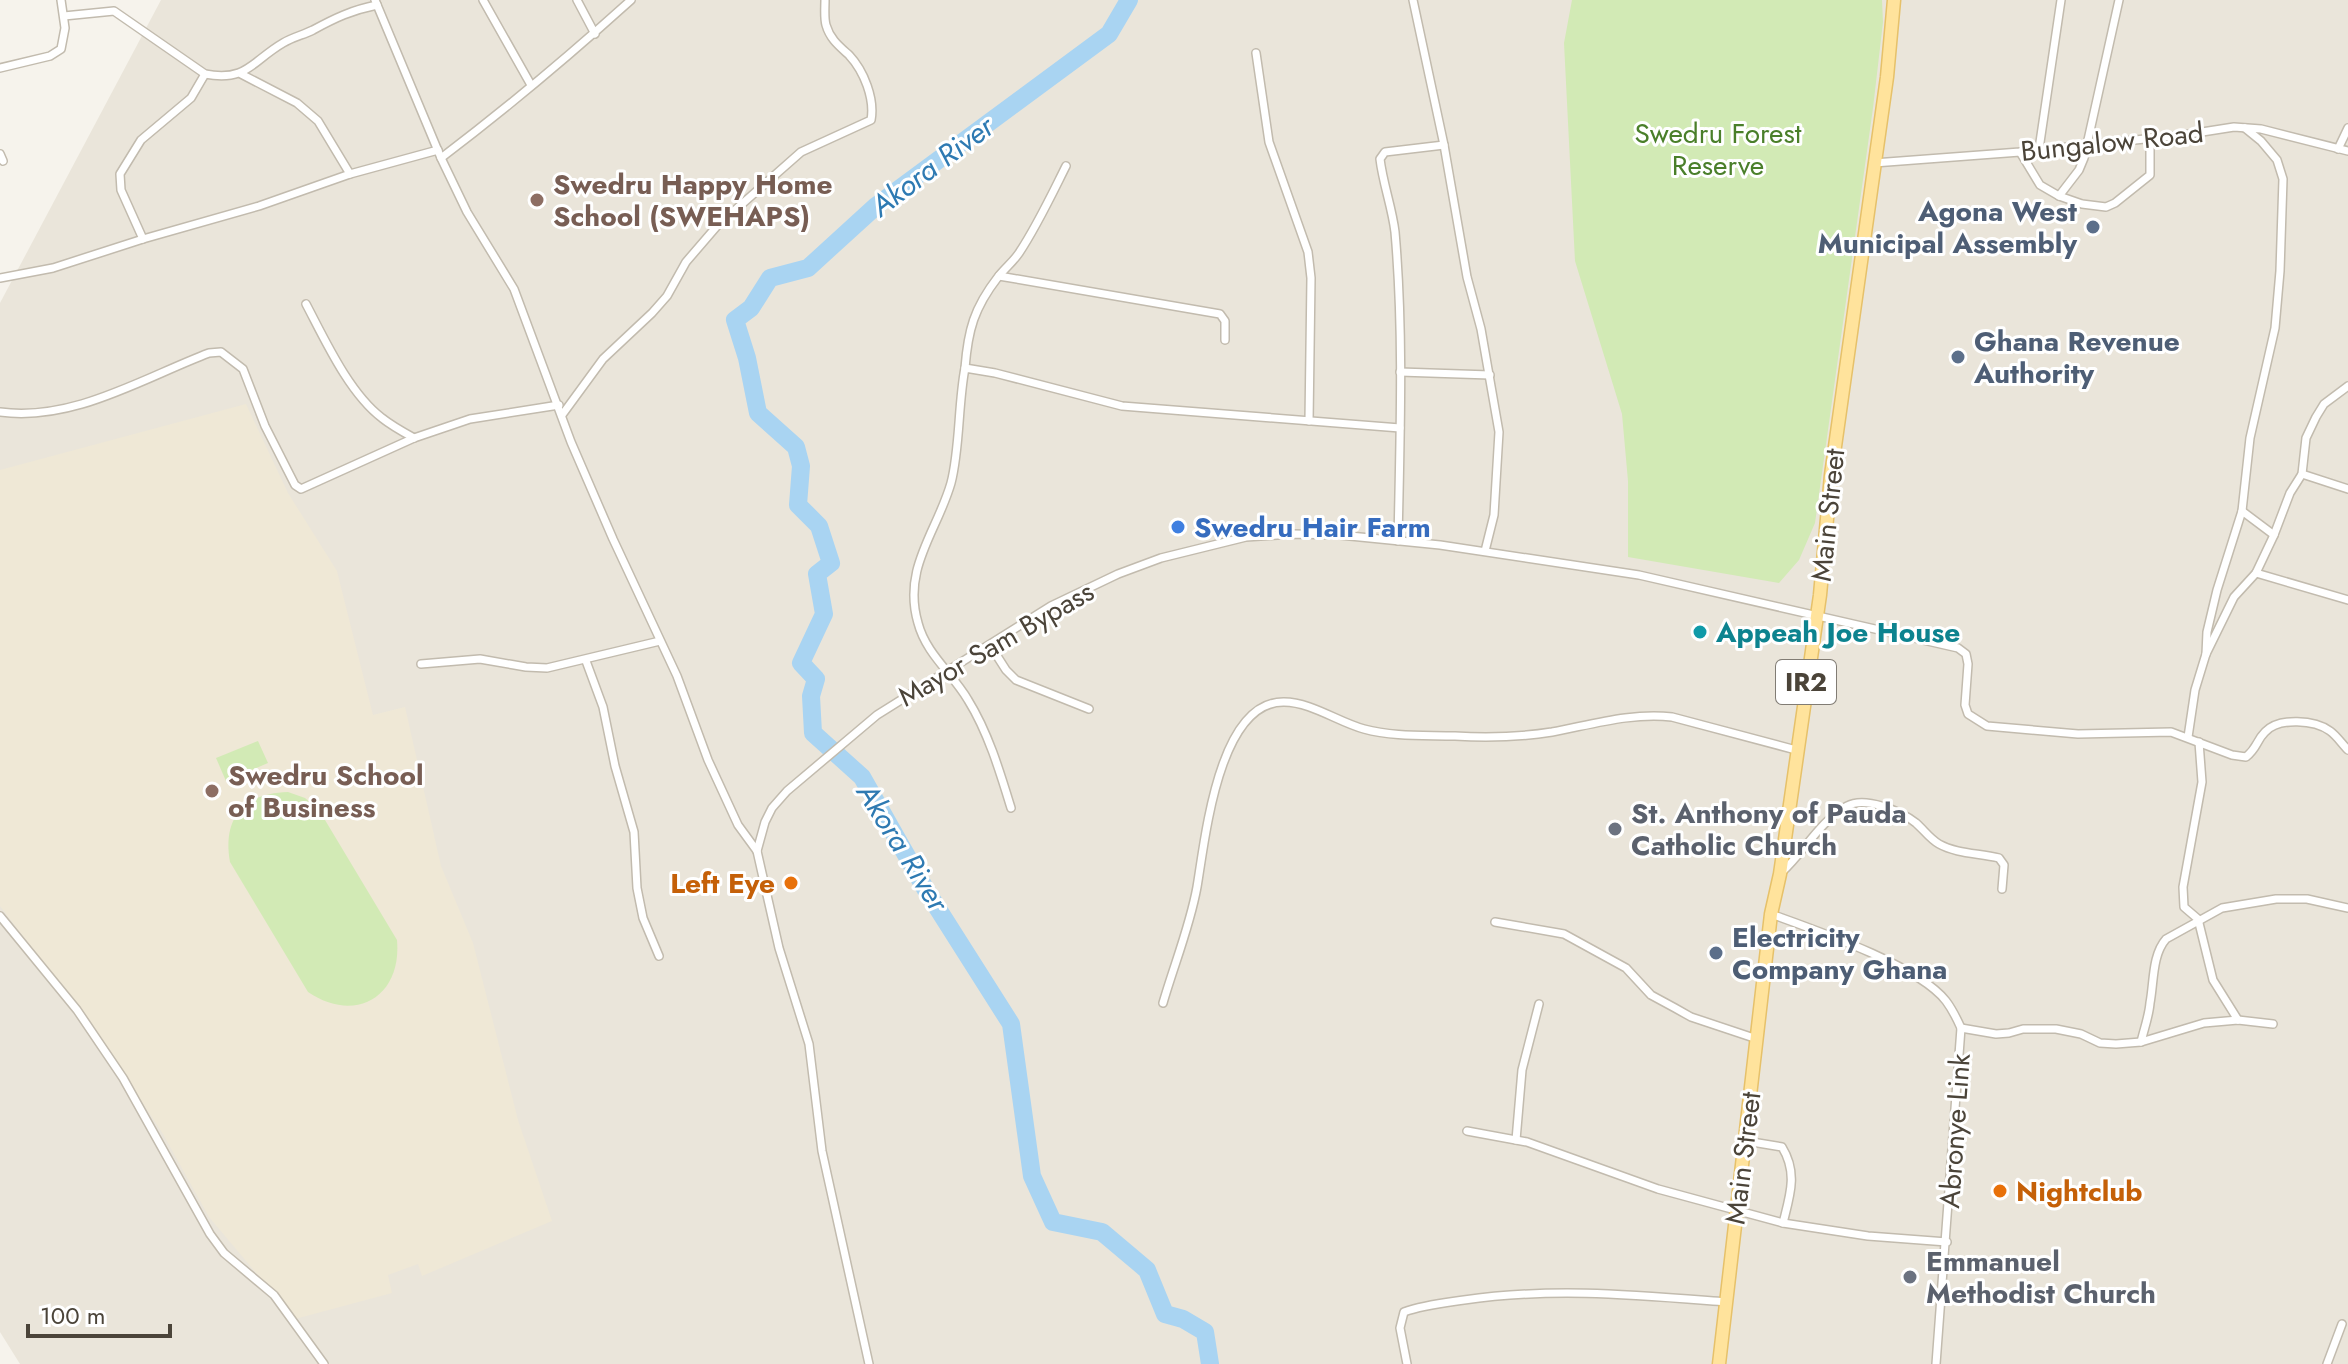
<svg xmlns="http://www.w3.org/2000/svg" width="2348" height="1364" font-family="Jost,sans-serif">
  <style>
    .residential { fill: #eae5da }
    .education { fill: #efe8d6 }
    .green { fill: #d2eab5 }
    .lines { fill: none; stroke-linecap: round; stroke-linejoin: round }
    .river { stroke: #a9d4f2; stroke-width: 18 }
    .minor-casing { stroke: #c2bbae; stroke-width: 10 }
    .primary-casing { stroke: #e6c16a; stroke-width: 15 }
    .minor { stroke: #fff; stroke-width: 7 }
    .primary { stroke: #ffe39c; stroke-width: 12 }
    .education-dot { fill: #8d6e63; stroke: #fff; stroke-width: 3 }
    .service-dot { fill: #5c6f8a; stroke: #fff; stroke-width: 3 }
    .shop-dot { fill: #3f7fe0; stroke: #fff; stroke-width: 3 }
    .culture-dot { fill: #0f9aa8; stroke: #fff; stroke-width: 3 }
    .worship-dot { fill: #6b7280; stroke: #fff; stroke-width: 3 }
    .food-dot { fill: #e8710a; stroke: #fff; stroke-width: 3 }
    .labels { text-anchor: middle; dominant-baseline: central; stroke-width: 6; stroke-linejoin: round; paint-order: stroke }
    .shield { fill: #fff; stroke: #817c74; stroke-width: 2 }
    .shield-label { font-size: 26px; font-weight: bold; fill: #4b4439 }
    .park-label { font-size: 28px; fill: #4a7f2a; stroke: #fff }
    .street-label { font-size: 28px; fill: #4b4439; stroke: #fff }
    .education-label { font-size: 28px; font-weight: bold; fill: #785e54; stroke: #fff; text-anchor: start }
    .service-label { font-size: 28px; font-weight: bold; fill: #4e5e75; stroke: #fff; text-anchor: start }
    .shop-label { font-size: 28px; font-weight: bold; fill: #366cbe; stroke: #fff; text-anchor: start }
    .culture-label { font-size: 28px; font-weight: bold; fill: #0d838f; stroke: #fff; text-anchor: start }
    .worship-label { font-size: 28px; font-weight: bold; fill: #5b616d; stroke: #fff; text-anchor: start }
    .food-label { font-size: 28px; font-weight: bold; fill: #c56008; stroke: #fff; text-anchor: end }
    .water-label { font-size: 30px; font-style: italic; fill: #2e7ab2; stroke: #fff }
  </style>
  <rect width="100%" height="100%" fill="#f6f3ec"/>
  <!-- residential -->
  <polygon class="residential" points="161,0 2348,0 2348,1364 20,1364 0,1332 0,303"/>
  <!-- education -->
  <polygon class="education" points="246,404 288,493 337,571 373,715 405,707 441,866 473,943 518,1120 552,1221 422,1276 418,1264 388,1275 392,1293 295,1319 209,1217 163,1134 90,1023 0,906 0,470"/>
  <!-- green -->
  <g class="green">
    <polygon points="1572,0 1882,0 1883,22 1873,108 1815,523 1799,560 1779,583 1628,557 1628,481 1622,414 1575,261 1564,43"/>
    <polygon points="258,741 268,763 226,781 216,758"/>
    <path d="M288,792l17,6 14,12 78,130c5,57 -42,84 -89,52l-78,-130c-8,-44 14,-69 58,-70z"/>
  </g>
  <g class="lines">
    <!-- river -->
    <polyline class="river" points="1129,0 1109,34 876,206 808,268 770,278 751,308 735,320 747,358 758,413 796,447 801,466 798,505 819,526 831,563 817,574 824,614 801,663 816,679 811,696 813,733 862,777 926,890 1011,1024 1032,1176 1053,1222 1102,1232 1147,1270 1165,1314 1183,1319 1205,1332 1210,1364"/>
    <defs>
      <g id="minor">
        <polyline points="375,0 441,158 467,212 514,289 571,442 613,539 677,676 708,760 738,825 757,851"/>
        <polyline points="483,0 531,85"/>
        <polyline points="577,0 595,34"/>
        <polyline points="1413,0 1444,145 1467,277 1481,329 1499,432 1494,515 1485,551"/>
        <path d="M64,16l50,-5 91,63c42,8 47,-13 78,-31 10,-6 20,-8 30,-13 22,-12 39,-20 64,-25"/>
        <polyline points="1256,53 1269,142 1308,252 1311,278 1309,421"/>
        <polyline points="0,68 50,56 61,49 65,28 61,0"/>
        <polyline points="241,74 297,103 318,121 350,174"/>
        <polyline points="2039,149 2061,0"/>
        <polyline points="2338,149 2348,128"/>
        <polyline points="2020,152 2040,185 2059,196 2082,204 2106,207 2115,203 2150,175 2150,138"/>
        <polyline points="0,154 3,161"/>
        <path d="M441,158c66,-50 129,-103 190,-158"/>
        <polyline points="1874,163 2020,152 2183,135 2234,127 2261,129 2348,151"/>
        <polyline points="2059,196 2079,170 2084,158 2119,0"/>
        <polyline points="143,239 121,190 120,174 141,140 191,98 205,74"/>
        <polyline points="999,276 1220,314 1225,321 1225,340"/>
        <polyline points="0,278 53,268 143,239 259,206 350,174 438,150"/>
        <path d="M306,304c19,36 43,89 76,114 10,8 21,14 32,20"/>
        <path d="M965,368c3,-38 9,-60 33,-91 7,-9 15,-15 21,-24 18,-27 32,-57 47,-87"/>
        <polyline points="1400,372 1490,375"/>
        <path d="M0,412c73,10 143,-34 209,-59l12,-1 22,17 22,57 30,59 6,4 113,-51 56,-19 89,-14"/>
        <path d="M562,415l41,-56 49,-46 15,-17 19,-34 31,-36 84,-74 70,-32c4,-21 -7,-49 -22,-65 -10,-9 -19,-16 -23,-30 -2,-7 -1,-17 -1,-25"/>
        <polyline points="2302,474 2348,489"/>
        <polyline points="2242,511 2274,535"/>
        <path d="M1398,541c2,-103 6,-207 -3,-309 -3,-25 -12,-48 -15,-73l5,-7 59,-7"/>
        <polyline points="2256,573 2348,600"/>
        <polyline points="990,645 1006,670 1016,680 1089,709"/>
        <polyline points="2206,654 2207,632 2217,590 2242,511 2250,438 2275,328 2280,271 2283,179 2277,160 2261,141 2245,128"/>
        <polyline points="586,661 603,707 615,766 634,832 637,888 643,918 659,956"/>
        <polyline points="421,664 480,659 526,667 547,668 660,641"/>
        <polyline points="2188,737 2195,690 2206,654 2234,597 2256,573 2274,535 2290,493 2302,474 2306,438 2316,417 2324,404 2348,386"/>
        <polyline points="2199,742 2202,782 2183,887 2184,907 2198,919 2213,980 2238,1020"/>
        <path d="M1011,808c-11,-36 -23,-76 -43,-108 -15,-26 -42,-46 -50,-77 -16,-55 19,-91 33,-140 9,-34 7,-79 14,-115l30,5 127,33 278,22"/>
        <path d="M1782,872c22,-20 38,-51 65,-66 18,-10 54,5 69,17 8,7 14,16 23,21 18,10 40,9 60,14l5,7 -2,24"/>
        <path d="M1771,914c44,16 147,51 175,87 6,8 11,18 15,27l-25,336"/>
        <polyline points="0,916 77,1010 123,1078 210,1234 224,1253 274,1295 324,1364"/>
        <polyline points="1495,922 1564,934 1626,968 1651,995 1675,1008 1691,1017 1757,1039"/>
        <path d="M1163,1003c11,-38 27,-77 34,-116 8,-46 21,-186 87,-185 27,0 54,20 80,27 29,8 61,6 91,7 32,2 65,1 97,-4 38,-7 81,-20 120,-15l124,33"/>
        <polyline points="1961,1028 1996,1034 2009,1033 2023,1029 2056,1029 2081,1034 2100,1043 2116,1044 2141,1042 2204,1023 2238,1020 2273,1024"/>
        <path d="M2141,1042c3,-13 8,-26 9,-39 4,-21 2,-48 16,-64l56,-31 54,-9h31l41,9"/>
        <polyline points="1467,1131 1527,1142 1658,1189 1783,1223 1868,1236 1947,1242"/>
        <polyline points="1516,1140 1522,1070 1539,1004"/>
        <path d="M1746,1141l36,6c16,26 8,48 1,76"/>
        <path d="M869,1364l-47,-213 -13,-107 -30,-96 -22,-97 8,-29 7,-14 15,-17 90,-76 174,-109 67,-32 43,-16 85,-21 47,-3 47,1 100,10 199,30 319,73 8,6 2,10 -3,41 3,9 19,12 91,8 93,-2 61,23 14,2c12,-10 10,-16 19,-25 14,-15 50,-12 65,-1 7,5 12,13 18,19"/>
        <path d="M1407,1364l-7,-36 4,-16c19,-7 39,-9 60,-12 90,-13 172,-5 262,2"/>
        <polyline points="2327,1364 2342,1324"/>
      </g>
      <polyline id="primary" points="1719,1364 1771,914 1780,874 1820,595 1831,475 1887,77 1894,0"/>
    </defs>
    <!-- minor casing -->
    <use href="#minor" class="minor-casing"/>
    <!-- primary casing -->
    <use href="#primary" class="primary-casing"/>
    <!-- minor -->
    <use href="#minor" class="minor"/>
    <!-- primary -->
    <use href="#primary" class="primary"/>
  </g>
  <!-- markers -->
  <g class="education-dot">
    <circle cx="537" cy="200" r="8"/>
    <circle cx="212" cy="791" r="8"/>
  </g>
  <g class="service-dot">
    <circle cx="2093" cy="227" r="8"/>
    <circle cx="1958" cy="357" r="8"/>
    <circle cx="1716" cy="953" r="8"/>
  </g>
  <circle class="shop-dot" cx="1178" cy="527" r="8"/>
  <circle class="culture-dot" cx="1700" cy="632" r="8"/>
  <g class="worship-dot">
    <circle cx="1615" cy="829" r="8"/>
    <circle cx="1910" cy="1277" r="8"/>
  </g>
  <g class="food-dot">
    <circle cx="791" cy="883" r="8"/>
    <circle cx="2000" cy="1191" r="8"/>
  </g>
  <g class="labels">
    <!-- shield labels -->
    <rect class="shield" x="1776" y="660" width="60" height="44" rx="6"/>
    <g class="shield-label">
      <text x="1806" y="682">IR2</text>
    </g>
    <!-- park labels -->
    <g class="park-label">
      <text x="1718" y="133">Swedru Forest<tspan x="1718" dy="32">Reserve</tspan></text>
    </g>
    <!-- street labels -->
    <g class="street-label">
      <text transform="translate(2112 142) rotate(-6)">Bungalow Road</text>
      <text transform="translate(1828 515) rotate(-84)">Main Street</text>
      <text transform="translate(996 644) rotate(-30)">Mayor Sam Bypass</text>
      <text transform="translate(1955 1131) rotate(-86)">Abronye Link</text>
      <text transform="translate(1743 1158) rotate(-83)">Main Street</text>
    </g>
    <!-- education labels -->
    <g class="education-label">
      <text x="553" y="184">Swedru Happy Home<tspan x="553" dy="32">School (SWEHAPS)</tspan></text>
      <text x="228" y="775">Swedru School<tspan x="228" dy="32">of Business</tspan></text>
    </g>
    <!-- service labels -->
    <g class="service-label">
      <text x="2077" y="211" text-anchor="end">Agona West<tspan x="2077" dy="32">Municipal Assembly</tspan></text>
      <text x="1974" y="341">Ghana Revenue<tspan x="1974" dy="32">Authority</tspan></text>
      <text x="1732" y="937">Electricity<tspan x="1732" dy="32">Company Ghana</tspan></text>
    </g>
    <!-- shop labels -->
    <g class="shop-label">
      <text x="1194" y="527">Swedru Hair Farm</text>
    </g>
    <!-- culture labels -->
    <g class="culture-label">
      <text x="1716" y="632">Appeah Joe House</text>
    </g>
    <!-- worship labels -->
    <g class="worship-label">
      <text x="1631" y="813">St. Anthony of Pauda<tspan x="1631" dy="32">Catholic Church</tspan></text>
      <text x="1926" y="1261">Emmanuel<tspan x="1926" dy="32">Methodist Church</tspan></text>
    </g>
    <!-- food labels -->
    <g class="food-label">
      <text x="775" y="883">Left Eye</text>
      <text x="2016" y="1191" text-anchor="start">Nightclub</text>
    </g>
    <!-- water labels -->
    <g class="water-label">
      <text transform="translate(932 166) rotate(-37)">Akora River</text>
      <text transform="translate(903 847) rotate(58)">Akora River</text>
    </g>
  </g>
  <!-- scale -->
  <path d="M28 1324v12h142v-12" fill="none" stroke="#4b4439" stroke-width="4"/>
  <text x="40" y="1324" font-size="24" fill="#4b4439" stroke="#ffffff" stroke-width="6" paint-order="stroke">100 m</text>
</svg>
